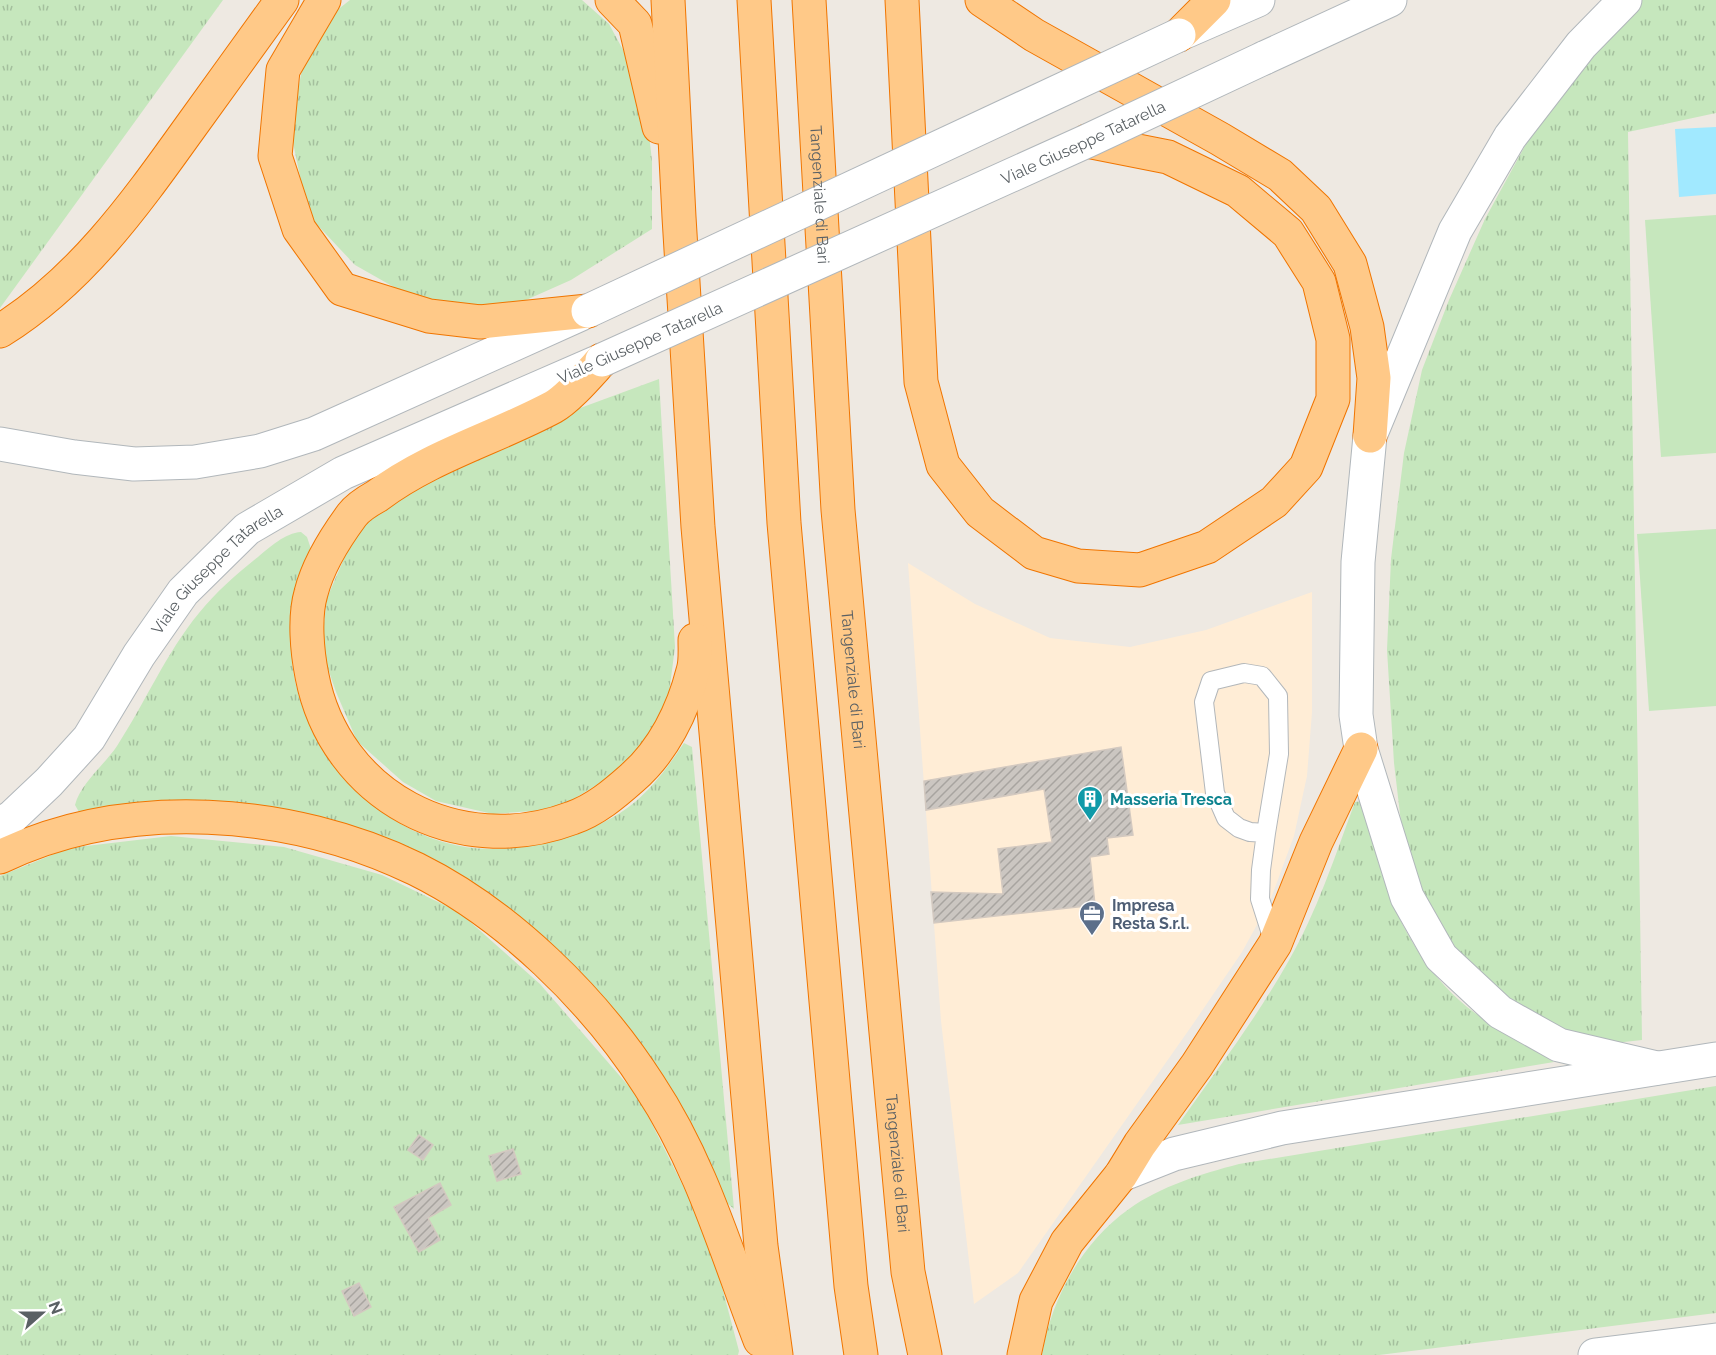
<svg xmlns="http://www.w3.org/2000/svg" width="1716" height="1355" font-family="Raleway,sans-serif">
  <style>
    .commercial { fill: #ffedd6 }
    .grass { fill: url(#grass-tufts) }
    .pitch { fill: #c6e7bd }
    .water { fill: #a1e9ff }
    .building { fill: url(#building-hatch); stroke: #d3c9c0; stroke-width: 1.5 }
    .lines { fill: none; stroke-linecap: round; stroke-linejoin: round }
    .lane-casing { stroke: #b3b7ba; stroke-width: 20 }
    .secondary-casing { stroke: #b1b7bb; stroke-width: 35 }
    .highway-casing { stroke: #f07500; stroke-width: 35 }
    .lane { stroke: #fff; stroke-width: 18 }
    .secondary { stroke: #fff; stroke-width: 33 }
    .highway { stroke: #ffc988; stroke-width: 33 }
    .secondary-bridge-casing { stroke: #b1b7bb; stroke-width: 35; stroke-linecap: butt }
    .secondary-bridge { stroke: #fff; stroke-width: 33 }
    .labels { text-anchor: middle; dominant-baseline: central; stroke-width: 6; stroke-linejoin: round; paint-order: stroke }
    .street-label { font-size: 16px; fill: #5a6064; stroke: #fff }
    .culture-label { font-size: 16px; font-weight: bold; fill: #0d838f; stroke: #fff; text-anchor: start }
    .service-label { font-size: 16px; font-weight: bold; fill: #4e5e75; stroke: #fff; text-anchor: start }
  </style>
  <defs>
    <pattern id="grass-tufts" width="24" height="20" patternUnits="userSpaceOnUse" patternTransform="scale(1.5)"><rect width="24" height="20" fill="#c6e7bd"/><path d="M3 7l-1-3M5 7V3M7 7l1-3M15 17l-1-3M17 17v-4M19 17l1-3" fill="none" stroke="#a4bf9d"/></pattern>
    <pattern id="building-hatch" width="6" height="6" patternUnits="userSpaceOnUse" patternTransform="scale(1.5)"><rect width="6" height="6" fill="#cbc6c1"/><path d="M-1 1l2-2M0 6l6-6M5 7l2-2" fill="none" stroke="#a8a4a0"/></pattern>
  </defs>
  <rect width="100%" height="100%" fill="#eee9e2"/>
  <!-- commercial -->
  <polygon class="commercial" points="908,563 975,604 1050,638 1130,647 1206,630 1312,592 1312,712 1307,776 1294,836 1270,901 1242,952 1193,1024 1018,1273 974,1304 941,1021"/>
  <!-- grass -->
  <g class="grass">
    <polygon points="0,0 223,0 0,308"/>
    <polygon points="350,0 582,0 609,24 635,72 645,99 652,161 652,229 571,280 506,309 422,303 355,265 308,215 290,128 303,65 331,15"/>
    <polygon points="1637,0 1716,0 1716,113 1628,132 1642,1040 1615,1043 1581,1036 1549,1022 1508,998 1443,936 1417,890 1402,831 1394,763 1387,650 1391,559 1404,453 1422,370 1449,300 1485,219 1532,133"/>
    <polygon points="659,379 675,647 667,709 633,762 558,809 493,814 436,801 403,782 357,741 336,692 321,648 327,598 359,524 429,481 564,414"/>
    <path d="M301,532l6,5 4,12c-11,39 -24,79 -18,121 14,93 100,178 197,179 27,0 54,-5 80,-14 23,-7 46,-17 65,-33 20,-17 35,-38 49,-59l8,4 42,462 -7,-6c-16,-37 -33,-76 -54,-112 -16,-26 -35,-50 -55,-74l-206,-164 -333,-41 -4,-7c5,-21 30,-41 42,-59 28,-43 49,-93 82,-133 17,-21 38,-39 59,-56 12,-10 27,-24 43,-25z"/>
    <path d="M1363,801c7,25 12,52 20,76 17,52 48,104 92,136 25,17 53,32 79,49l-376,63c38,-54 78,-106 110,-163 29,-50 47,-106 67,-160z"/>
    <polygon points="171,836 284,847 382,875 459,912 540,984 639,1098 709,1238 739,1351 738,1355 0,1355 0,876 69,848"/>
    <path d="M1716,1086v227l-337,42h-337c9,-56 40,-113 87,-146 32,-23 72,-35 110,-45z"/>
  </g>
  <!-- pitch -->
  <g class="pitch">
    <polygon points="1716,215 1716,453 1661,457 1645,220"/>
    <polygon points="1716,529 1716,706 1649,711 1637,534"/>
  </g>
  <!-- water -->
  <polygon class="water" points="1716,127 1716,194 1679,197 1675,129"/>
  <!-- building -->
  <g class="building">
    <polygon points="1121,747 1133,835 1107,838 1109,854 1090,857 1095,905 934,923 931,892 1003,894 998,849 1052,842 1044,789 926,810 924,781"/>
    <polygon points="419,1135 433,1145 423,1160 408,1150"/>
    <polygon points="513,1149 521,1174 497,1181 489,1156"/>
    <polygon points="440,1183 451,1205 428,1218 440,1240 419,1252 394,1207"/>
    <polygon points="359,1283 371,1307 354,1316 342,1291"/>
  </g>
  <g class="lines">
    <defs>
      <polyline id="lane" points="1266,833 1279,754 1278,696 1262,676 1244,673 1211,681 1204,702 1215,793 1226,818 1239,828 1250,832 1266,833 1261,870 1260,899 1274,943"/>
      <g id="secondary">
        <polyline points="1625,0 1581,45 1510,137 1455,231 1370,436 1358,562 1356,715 1361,749 1407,897 1441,957 1500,1012 1559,1045 1657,1068"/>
        <polyline points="1180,34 1258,0"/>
        <polyline points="1264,58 1390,0"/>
        <polyline points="0,444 74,457 134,464 195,462 260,451 314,434 581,314"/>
        <path id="s1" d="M0,824l12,-7 37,-35 40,-44 50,-83 44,-63 64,-63 96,-56 259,-113"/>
        <polyline points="1121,1175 1174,1154 1282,1128 1716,1059"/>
        <polyline points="1595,1355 1716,1340"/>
      </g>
      <g id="highway">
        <polyline points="324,0 283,70 275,156 299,229 342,289 429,316 480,322 588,311"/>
        <polyline points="612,0 635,24 659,127"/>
        <polyline points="668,0 679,217 698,527 761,1246 776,1355"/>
        <polyline points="754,0 784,523 851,1286 861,1355"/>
        <path id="s2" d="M809,0l29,510 70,762 17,83"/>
        <polyline points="902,0 921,382 943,465 980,512 1034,553 1078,566 1140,570 1207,547 1274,502 1306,467 1333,399 1333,339 1319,282 1288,233 1238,191 1168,157 1087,141"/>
        <polyline points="982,0 1034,35 1220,139 1280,175 1316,209 1350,264 1367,327 1374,378 1370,436"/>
        <polyline points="1179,35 1214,0"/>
        <path d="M0,331c79,-49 133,-124 186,-198 32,-44 64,-89 96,-133"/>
        <path d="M602,360c-12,13 -34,39 -49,47 -58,31 -123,49 -176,89 -9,5 -19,11 -25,19 -17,23 -34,50 -41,78 -7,24 -4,58 1,83 23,120 146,185 260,142 23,-8 42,-24 60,-40 31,-27 51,-67 61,-107 3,-9 2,-21 2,-31"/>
        <path d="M0,857c127,-61 290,-49 416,12 91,45 178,130 233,216 53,80 77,167 111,255"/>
        <polyline points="1024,1355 1036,1301 1067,1242 1121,1175 1140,1144 1197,1065 1275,944 1316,842 1361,749"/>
      </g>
    </defs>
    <!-- lane casing -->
    <use href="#lane" class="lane-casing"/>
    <!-- secondary casing -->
    <use href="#secondary" class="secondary-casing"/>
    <!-- highway casing -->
    <use href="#highway" class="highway-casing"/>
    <!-- lane -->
    <use href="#lane" class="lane"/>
    <!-- secondary -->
    <use href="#secondary" class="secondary"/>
    <!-- highway -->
    <use href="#highway" class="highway"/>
    <defs>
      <g id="secondary-bridge">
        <polyline points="588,311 1179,35"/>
        <path id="s3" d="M602,360l485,-219 177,-83"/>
      </g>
    </defs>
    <!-- secondary-bridge casing -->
    <use href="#secondary-bridge" class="secondary-bridge-casing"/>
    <!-- secondary-bridge -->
    <use href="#secondary-bridge" class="secondary-bridge"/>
  </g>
  <!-- icons -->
  <defs>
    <symbol id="building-pin" viewBox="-11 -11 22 30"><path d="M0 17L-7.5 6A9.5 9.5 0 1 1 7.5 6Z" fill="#0f9aa8" stroke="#fff"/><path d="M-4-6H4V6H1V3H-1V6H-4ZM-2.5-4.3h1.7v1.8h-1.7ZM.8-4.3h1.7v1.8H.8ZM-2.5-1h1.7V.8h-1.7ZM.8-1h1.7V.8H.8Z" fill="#fff"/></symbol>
    <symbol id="office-pin" viewBox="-11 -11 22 30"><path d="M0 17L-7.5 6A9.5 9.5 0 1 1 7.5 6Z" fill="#5c6f8a" stroke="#fff"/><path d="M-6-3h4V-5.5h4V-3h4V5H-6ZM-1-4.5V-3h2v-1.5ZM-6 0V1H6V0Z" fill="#fff"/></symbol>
  </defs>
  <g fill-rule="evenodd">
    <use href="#building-pin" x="1075" y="784" width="30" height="40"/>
    <use href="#office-pin" x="1077" y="899" width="30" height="40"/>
  </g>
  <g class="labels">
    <!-- street labels -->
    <g class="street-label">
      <text stroke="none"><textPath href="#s3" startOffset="528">Viale Giuseppe Tatarella</textPath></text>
      <text stroke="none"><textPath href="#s2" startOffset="195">Tangenziale di Bari</textPath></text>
      <text transform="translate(640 343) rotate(-24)">Viale Giuseppe Tatarella</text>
      <text stroke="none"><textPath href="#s1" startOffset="338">Viale Giuseppe Tatarella</textPath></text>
      <text stroke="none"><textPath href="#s2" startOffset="681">Tangenziale di Bari</textPath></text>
      <text stroke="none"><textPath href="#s2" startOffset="1167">Tangenziale di Bari</textPath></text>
    </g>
    <!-- culture labels -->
    <g class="culture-label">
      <text x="1110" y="799">Masseria Tresca</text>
    </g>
    <!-- service labels -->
    <g class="service-label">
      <text x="1112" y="905">Impresa<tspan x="1112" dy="18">Resta S.r.l.</tspan></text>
    </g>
  </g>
  <!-- north arrow -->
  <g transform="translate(42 1313) rotate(69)" stroke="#ffffff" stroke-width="4.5" paint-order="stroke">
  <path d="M0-4.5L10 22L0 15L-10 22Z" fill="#5a6064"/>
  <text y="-9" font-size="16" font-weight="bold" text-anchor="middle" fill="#5a6064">N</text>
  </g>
</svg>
